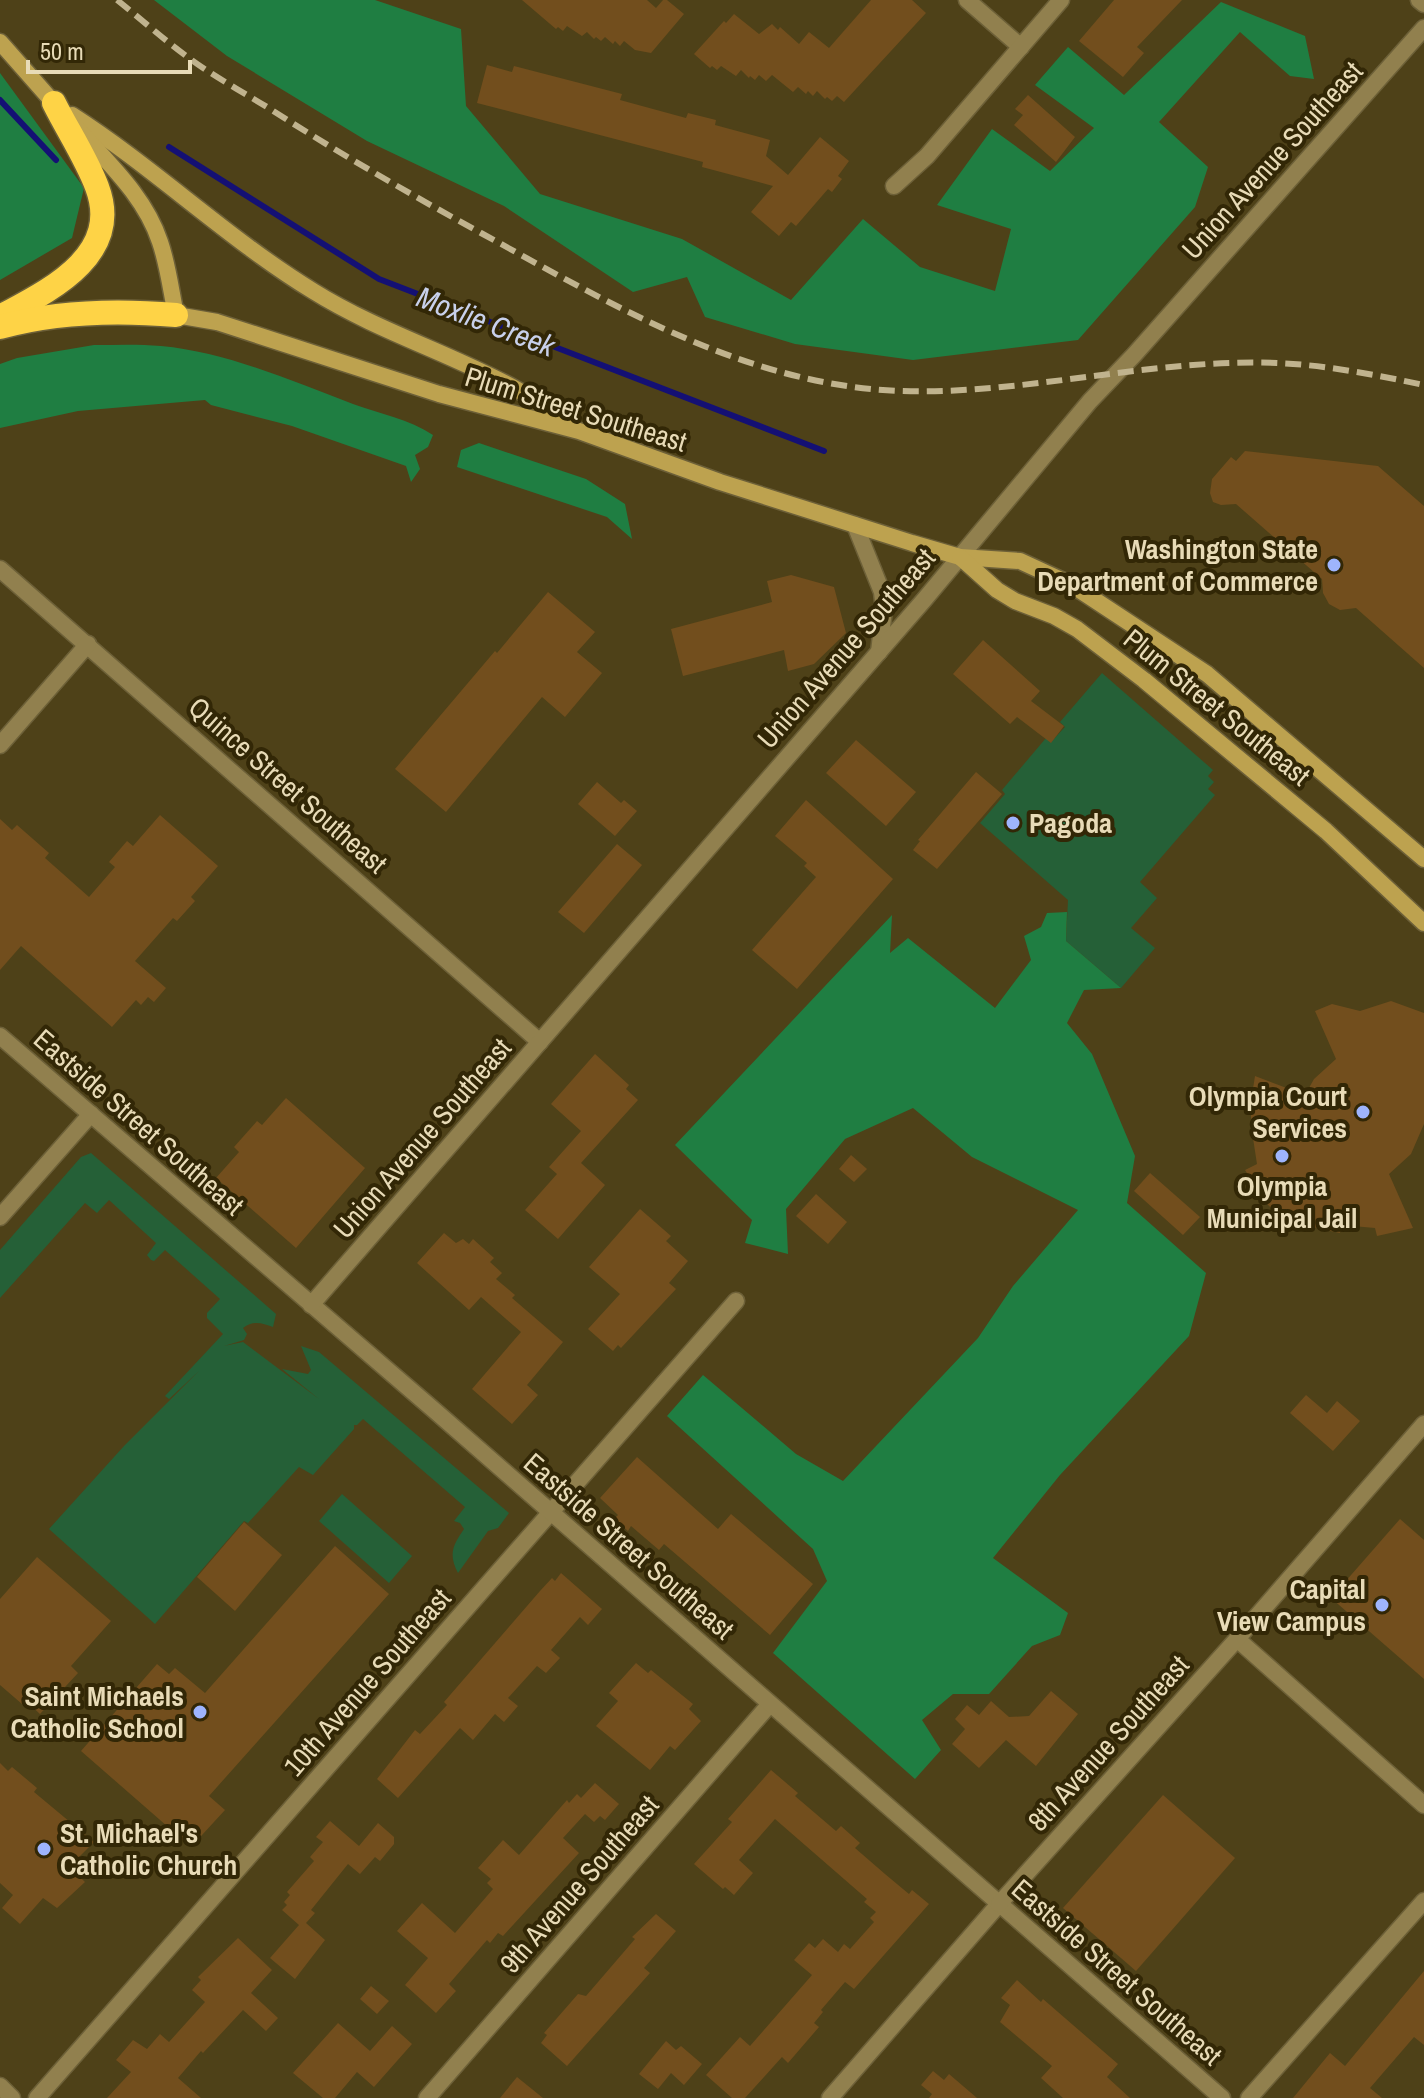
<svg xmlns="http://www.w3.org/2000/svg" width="1424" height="2098" font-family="'Archivo Narrow',sans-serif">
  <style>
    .green { fill: #256037 }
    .forest { fill: #1f7e42 }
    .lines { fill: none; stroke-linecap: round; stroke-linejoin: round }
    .stream { stroke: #141074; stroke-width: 6 }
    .building { fill: #724e1d }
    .minor-casing { stroke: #6d6038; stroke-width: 19 }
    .tertiary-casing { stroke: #6d6038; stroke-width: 19 }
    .secondary-casing { stroke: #6d6038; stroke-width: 19 }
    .motorway-casing { stroke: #6d6038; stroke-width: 27 }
    .minor { stroke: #91804e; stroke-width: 16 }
    .tertiary { stroke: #91804e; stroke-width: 16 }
    .secondary { stroke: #bda24f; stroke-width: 16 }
    .motorway { stroke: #fed346; stroke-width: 24 }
    .rail { stroke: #c0b38e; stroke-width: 6; stroke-dasharray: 16 8; stroke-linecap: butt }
    .poi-dot { fill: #9eb4fd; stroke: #322706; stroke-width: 3 }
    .labels { text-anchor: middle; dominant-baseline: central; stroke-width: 8; stroke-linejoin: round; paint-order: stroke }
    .street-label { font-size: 28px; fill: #e8dbb7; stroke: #322706 }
    .poi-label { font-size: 28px; font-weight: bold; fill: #e8dbb7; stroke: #322706; text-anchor: end }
    .water-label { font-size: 30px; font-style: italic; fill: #c8d0eb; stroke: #322706 }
  </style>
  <rect width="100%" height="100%" fill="#4e4118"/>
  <!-- green -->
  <g class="green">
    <polygon points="1102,673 1213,770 1208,776 1214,782 1208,789 1215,795 1140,882 1157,898 1131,928 1155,948 1121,988 1066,941 1068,900 980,823 1005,794 1002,790 1046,738 1051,742 1065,727 1060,722"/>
    <path d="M91,1153l185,161 -3,13c-11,-4 -20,-7 -30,1l4,6 -3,6 -20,6 19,-4 76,57 -37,-30 26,5 3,-4 -10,-24 18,6 190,161 -11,15 -10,3 -30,42c-10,-19 -5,-28 6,-44l-4,-6 -6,-2 11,-14 -102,-88 -6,6h-3v4l-41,46 -14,-8 -51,56 -4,-2 -89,103 -106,-95 75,-83 75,-75 -30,28 -4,-3 58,-62 -16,-16v-5l13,-14 -55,-49 -11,11 -3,-1 -4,-5 9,-12 -47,-43 -12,13 -12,-10 -85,95v-48l81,-93z"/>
    <polygon points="342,1494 412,1556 389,1583 319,1521"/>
  </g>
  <!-- forest -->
  <g class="forest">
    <polygon points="154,0 375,0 461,29 466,106 540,194 682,239 791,300 863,219 920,267 995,291 1011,229 937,205 992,129 1050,171 1094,128 1035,85 1068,47 1124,95 1221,2 1305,36 1314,79 1290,76 1240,32 1159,122 1208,167 1195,207 1078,340 913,360 795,344 705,317 687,277 633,292 504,206 367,141 227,56"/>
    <polygon points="0,73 84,188 72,238 0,280"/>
    <path d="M94,345c22,0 45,-1 67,1 66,6 130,35 192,58 27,10 56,15 80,31l-5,12 -13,8 5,14 -9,13 -5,-16 -114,-40 -81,-21 -6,-5 -127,11 -78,17v-64l17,-6z"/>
    <polygon points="479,443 586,479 625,504 632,539 607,517 457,467 461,450"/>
    <polygon points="1067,912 1066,941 1121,988 1084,990 1067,1023 1092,1054 1135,1156 1127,1203 1206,1273 1189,1336 1060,1475 993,1558 1068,1613 1060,1635 1032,1646 989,1694 953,1694 922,1720 941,1750 915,1779 773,1653 827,1581 813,1549 667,1416 703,1375 796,1454 843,1481 978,1338 1013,1286 1078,1210 972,1157 913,1108 845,1139 786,1209 788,1254 745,1243 752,1220 675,1145 892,915 890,953 908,938 995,1008 1031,960 1024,936 1041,927 1047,913"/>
  </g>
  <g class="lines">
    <!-- stream -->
    <g class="stream">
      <polyline points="0,100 56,160"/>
      <polyline points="169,147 379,279 824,451"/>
    </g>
  </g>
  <!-- building -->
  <g class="building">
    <polygon points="522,0 647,0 656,8 663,0 667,0 684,14 651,53 635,50 624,41 620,46 615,41 613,44 605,37 601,41 596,37 594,39 587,32 582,36 567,26 563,31 558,27 556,29"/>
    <polygon points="871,0 912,0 926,13 844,102 837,96 832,101 827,97 825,99 817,91 813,96 808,91 806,94 798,87 793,92 772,75 766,81 759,75 755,80 750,76 749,78 741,70 736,76 721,66 717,70 712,66 710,68 694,54 724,21 726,23 734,14 759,34 772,24 778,30 780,27 799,44 809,32 829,48"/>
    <polygon points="1114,0 1182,0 1137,47 1144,53 1123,77 1079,41"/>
    <polygon points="487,65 512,72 514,66 622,94 620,100 686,118 688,113 716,120 715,125 770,140 766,156 788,175 820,137 849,161 838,176 842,179 832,192 828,189 796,226 791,222 779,236 751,212 773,186 702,167 703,162 477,103"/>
    <polygon points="1028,95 1075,137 1056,162 1014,125 1023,115 1015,109"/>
    <polygon points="1245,451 1378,466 1424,506 1424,668 1356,608 1340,610 1329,604 1323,593 1322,579 1236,504 1221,505 1213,502 1210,493 1212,479 1231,457 1236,461"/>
    <polygon points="791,575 834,587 846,633 814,664 788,671 784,650 683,676 671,629 772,602 767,581"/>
    <polygon points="548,592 595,632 577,652 602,673 565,717 542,697 446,812 395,769 495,651 497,653"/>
    <polygon points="983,640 1040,691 1031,701 1064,726 1051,743 1017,717 1010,724 953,674"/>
    <polygon points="856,740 916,792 886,826 826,773"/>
    <polygon points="976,772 1002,794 937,869 913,850 920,841 918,840"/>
    <polygon points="597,782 621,803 624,800 637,811 615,836 578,804"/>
    <polygon points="806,800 893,879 797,989 752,950 816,877 804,866 807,863 775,836"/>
    <polygon points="160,815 218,866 191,897 195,901 177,921 173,918 135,961 166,988 154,1002 148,997 141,1005 136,1000 112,1027 21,946 0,970 0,819 12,830 17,825 49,853 45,858 89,897 115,867 109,862 127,841 133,846"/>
    <polygon points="617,844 642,865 584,933 558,912"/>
    <polygon points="1391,1001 1424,1013 1424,1124 1411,1154 1389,1174 1413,1228 1377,1236 1375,1228 1341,1225 1340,1233 1312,1227 1289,1211 1282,1218 1266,1203 1245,1170 1257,1164 1251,1125 1251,1109 1258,1095 1252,1095 1255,1076 1305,1095 1314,1079 1336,1059 1315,1011 1332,1004 1360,1011"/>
    <polygon points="595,1054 629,1085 626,1089 638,1100 581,1163 605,1185 558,1239 525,1210 557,1174 549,1167 581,1131 551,1104"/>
    <polygon points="286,1098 365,1168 296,1248 216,1178 239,1152 234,1147 257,1121 262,1125"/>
    <polygon points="851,1155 867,1169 854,1182 839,1169"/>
    <polygon points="1150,1173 1200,1217 1183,1235 1134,1191"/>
    <polygon points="816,1194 847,1222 828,1244 796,1216"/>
    <polygon points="640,1209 671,1236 666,1241 688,1261 669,1283 676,1289 621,1348 618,1345 613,1351 588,1329 620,1294 589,1267"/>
    <polygon points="444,1233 456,1243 463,1239 469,1244 473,1239 494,1258 490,1262 502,1273 496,1279 515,1295 512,1298 563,1342 527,1385 538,1395 512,1424 472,1389 521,1332 481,1297 469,1310 417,1263"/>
    <polygon points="1306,1395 1327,1413 1337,1401 1360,1421 1333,1451 1290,1413"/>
    <polygon points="637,1457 718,1529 731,1514 813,1584 770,1635 664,1544 659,1550 631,1526 628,1531 614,1519 618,1515 600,1498"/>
    <polygon points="1400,1519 1424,1540 1424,1679 1331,1598"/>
    <polygon points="244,1522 282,1555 235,1611 197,1577"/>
    <polygon points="335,1546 389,1594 209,1796 225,1810 191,1847 81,1751 157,1664 169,1674 175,1668 205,1693"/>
    <polygon points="37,1557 111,1621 71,1666 78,1673 40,1714 26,1701 22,1704 0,1685 0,1599"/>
    <polygon points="561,1573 602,1609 588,1625 580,1617 551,1650 560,1658 546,1673 537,1666 508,1698 518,1706 504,1722 495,1714 473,1740 460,1728 398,1798 377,1779 415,1730 420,1734 447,1705 444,1702 540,1591 552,1578 555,1581"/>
    <polygon points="636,1663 648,1673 651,1670 693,1704 689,1709 701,1721 675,1750 670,1746 650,1770 596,1726 618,1701 609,1693"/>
    <polygon points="1051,1691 1078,1714 1036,1766 1006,1740 979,1768 952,1744 965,1729 955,1719 967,1705 979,1715 991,1701 1009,1717 1029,1716"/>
    <polygon points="0,1763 8,1771 12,1767 37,1788 34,1792 94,1842 80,1856 92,1869 82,1879 85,1882 57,1908 43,1898 20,1924 2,1908 13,1895 0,1883"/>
    <polygon points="771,1770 798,1793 795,1796 836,1831 841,1826 860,1843 855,1848 885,1874 909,1894 912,1890 929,1904 854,1989 845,1982 821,2010 823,2012 814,2023 819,2027 788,2063 782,2057 745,2098 732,2098 706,2075 740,2037 750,2046 812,1975 794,1960 809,1943 815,1948 823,1939 838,1952 844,1944 850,1949 874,1922 870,1918 876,1912 864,1902 867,1899 775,1819 739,1860 753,1873 734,1895 725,1887 723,1889 694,1864 732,1822 728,1819"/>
    <polygon points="595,1783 619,1804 605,1820 600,1816 594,1822 585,1814 563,1838 579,1853 503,1936 498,1933 490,1943 487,1940 449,1984 456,1991 436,2013 405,1985 428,1958 397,1931 422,1903 455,1933 493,1889 487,1883 491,1879 478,1868 503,1840 519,1855 567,1800 569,1803 577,1794 581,1798"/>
    <polygon points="1163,1795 1235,1858 1136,1971 1063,1908"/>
    <polygon points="330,1821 359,1846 378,1823 394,1837 394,1844 380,1861 375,1857 360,1874 348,1864 311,1910 315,1913 306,1923 325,1940 295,1979 270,1958 299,1925 282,1910 287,1905 284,1902 290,1895 287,1892 314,1861 310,1857 323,1842 316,1837"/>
    <polygon points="656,1914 676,1931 644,1968 650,1973 567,2066 541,2043 547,2035 544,2033 578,1994 586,1996 635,1939 632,1937"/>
    <polygon points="238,1938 272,1970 251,1993 278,2018 266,2031 243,2010 203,2053 201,2051 178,2078 201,2098 107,2098 131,2072 116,2060 133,2040 147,2049 160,2034 169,2042 205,2002 192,1990 201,1980 198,1977"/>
    <polygon points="1424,1971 1424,2045 1414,2037 1370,2088 1382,2098 1293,2098 1330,2053 1345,2066"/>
    <polygon points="1017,1980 1041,2002 1043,1999 1118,2064 1107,2077 1130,2098 1063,2098 1041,2078 1052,2066 1000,2022 1010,2005 1001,1998"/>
    <polygon points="371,1986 389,2001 377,2014 360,1999"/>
    <polygon points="338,2023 370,2051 392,2026 412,2044 374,2087 357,2072 335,2098 323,2098 293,2073"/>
    <polygon points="666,2041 676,2050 681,2046 702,2064 684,2085 671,2073 658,2089 639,2074"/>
    <polygon points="933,2071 944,2080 949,2074 977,2098 929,2098 932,2094 921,2085"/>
    <polygon points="517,2077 543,2098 500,2098"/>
  </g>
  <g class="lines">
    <defs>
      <g id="minor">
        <polyline points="967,0 1021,47"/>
        <polyline points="1419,0 1424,4"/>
        <polyline points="894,186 927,156 1061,0"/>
        <polyline points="0,569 540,1042"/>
        <polyline points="0,745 88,644"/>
        <polyline points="0,1217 91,1114"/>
        <polyline points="1237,1639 1424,1805"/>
        <polyline points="0,2086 12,2098"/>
        <polyline points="37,2098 736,1301"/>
        <polyline points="427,2098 770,1704"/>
        <polyline points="830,2098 999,1904"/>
        <polyline points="1249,2098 1424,1901"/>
      </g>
      <g id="tertiary">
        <polyline points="855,525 882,592 884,610 879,652"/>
        <polyline points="0,1036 434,1410 1222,2098"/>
        <polyline points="311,1305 924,600 1090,401 1134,355 1424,28"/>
        <polyline points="999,1904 1237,1639 1424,1424"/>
      </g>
      <g id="secondary">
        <polyline points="0,42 60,110"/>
        <path d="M72,115c84,54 156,124 241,176 64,40 137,62 203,98 18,10 34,23 51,34"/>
        <path d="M76,127c31,35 69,69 84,115 8,23 11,49 16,73l41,7 222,72 140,37 141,51 192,61 48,14 60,4 52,24 135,89 217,185"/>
        <polyline points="960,557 997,590 1015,601 1054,616 1077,629 1144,680 1326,831 1424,923"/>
      </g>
      <g id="motorway">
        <path d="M0,317c48,-26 123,-61 97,-130 -11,-29 -29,-56 -43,-84"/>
        <path d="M0,327c57,-16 117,-17 176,-12"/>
      </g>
    </defs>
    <!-- minor casing -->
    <use href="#minor" class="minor-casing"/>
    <!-- tertiary casing -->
    <use href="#tertiary" class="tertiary-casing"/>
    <!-- secondary casing -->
    <use href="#secondary" class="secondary-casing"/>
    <!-- motorway casing -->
    <use href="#motorway" class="motorway-casing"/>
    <!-- minor -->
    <use href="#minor" class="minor"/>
    <!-- tertiary -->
    <use href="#tertiary" class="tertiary"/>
    <!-- secondary -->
    <use href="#secondary" class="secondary"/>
    <!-- motorway -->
    <use href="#motorway" class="motorway"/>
    <!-- rail -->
    <path class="rail" d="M117,0c24,19 47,40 72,58 24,18 52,33 78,49 70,45 141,86 214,126 132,72 266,153 421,158 125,4 249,-33 375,-28 49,2 99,12 147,22"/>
  </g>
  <!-- markers -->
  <g class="poi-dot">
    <circle cx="1334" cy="565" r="8"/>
    <circle cx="1013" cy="823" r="8"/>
    <circle cx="1363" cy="1112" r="8"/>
    <circle cx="1282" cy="1156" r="8"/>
    <circle cx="1382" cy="1605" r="8"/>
    <circle cx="200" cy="1712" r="8"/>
    <circle cx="44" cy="1849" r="8"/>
  </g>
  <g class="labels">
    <!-- street labels -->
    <g class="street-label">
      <text transform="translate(1272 160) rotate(-48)">Union Avenue Southeast</text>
      <text transform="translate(576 409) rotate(17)">Plum Street Southeast</text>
      <text transform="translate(846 648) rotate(-49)">Union Avenue Southeast</text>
      <text transform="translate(1217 707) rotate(39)">Plum Street Southeast</text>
      <text transform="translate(288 785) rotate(41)">Quince Street Southeast</text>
      <text transform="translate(139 1122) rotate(41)">Eastside Street Southeast</text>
      <text transform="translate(422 1138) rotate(-49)">Union Avenue Southeast</text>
      <text transform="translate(629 1546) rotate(41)">Eastside Street Southeast</text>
      <text transform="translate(367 1682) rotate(-49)">10th Avenue Southeast</text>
      <text transform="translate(1108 1743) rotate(-48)">8th Avenue Southeast</text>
      <text transform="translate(579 1884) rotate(-49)">9th Avenue Southeast</text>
      <text transform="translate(1117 1972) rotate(41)">Eastside Street Southeast</text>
    </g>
    <!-- poi labels -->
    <g class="poi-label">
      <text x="1318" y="549">Washington State<tspan x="1318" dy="32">Department of Commerce</tspan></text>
      <text x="1029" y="823" text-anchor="start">Pagoda</text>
      <text x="1347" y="1096">Olympia Court<tspan x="1347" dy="32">Services</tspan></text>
      <text x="1282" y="1186" text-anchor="middle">Olympia<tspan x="1282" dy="32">Municipal Jail</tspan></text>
      <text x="1366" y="1589">Capital<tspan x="1366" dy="32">View Campus</tspan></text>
      <text x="184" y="1696">Saint Michaels<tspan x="184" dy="32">Catholic School</tspan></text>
      <text x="60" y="1833" text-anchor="start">St. Michael's<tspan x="60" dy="32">Catholic Church</tspan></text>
    </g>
    <!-- water labels -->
    <g class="water-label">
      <text transform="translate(486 321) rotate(21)">Moxlie Creek</text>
    </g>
  </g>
  <!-- scale -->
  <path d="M28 60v12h162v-12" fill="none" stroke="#e8dbb7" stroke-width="4"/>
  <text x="40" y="60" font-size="24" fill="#e8dbb7" stroke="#322706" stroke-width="6" paint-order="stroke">50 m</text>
</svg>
